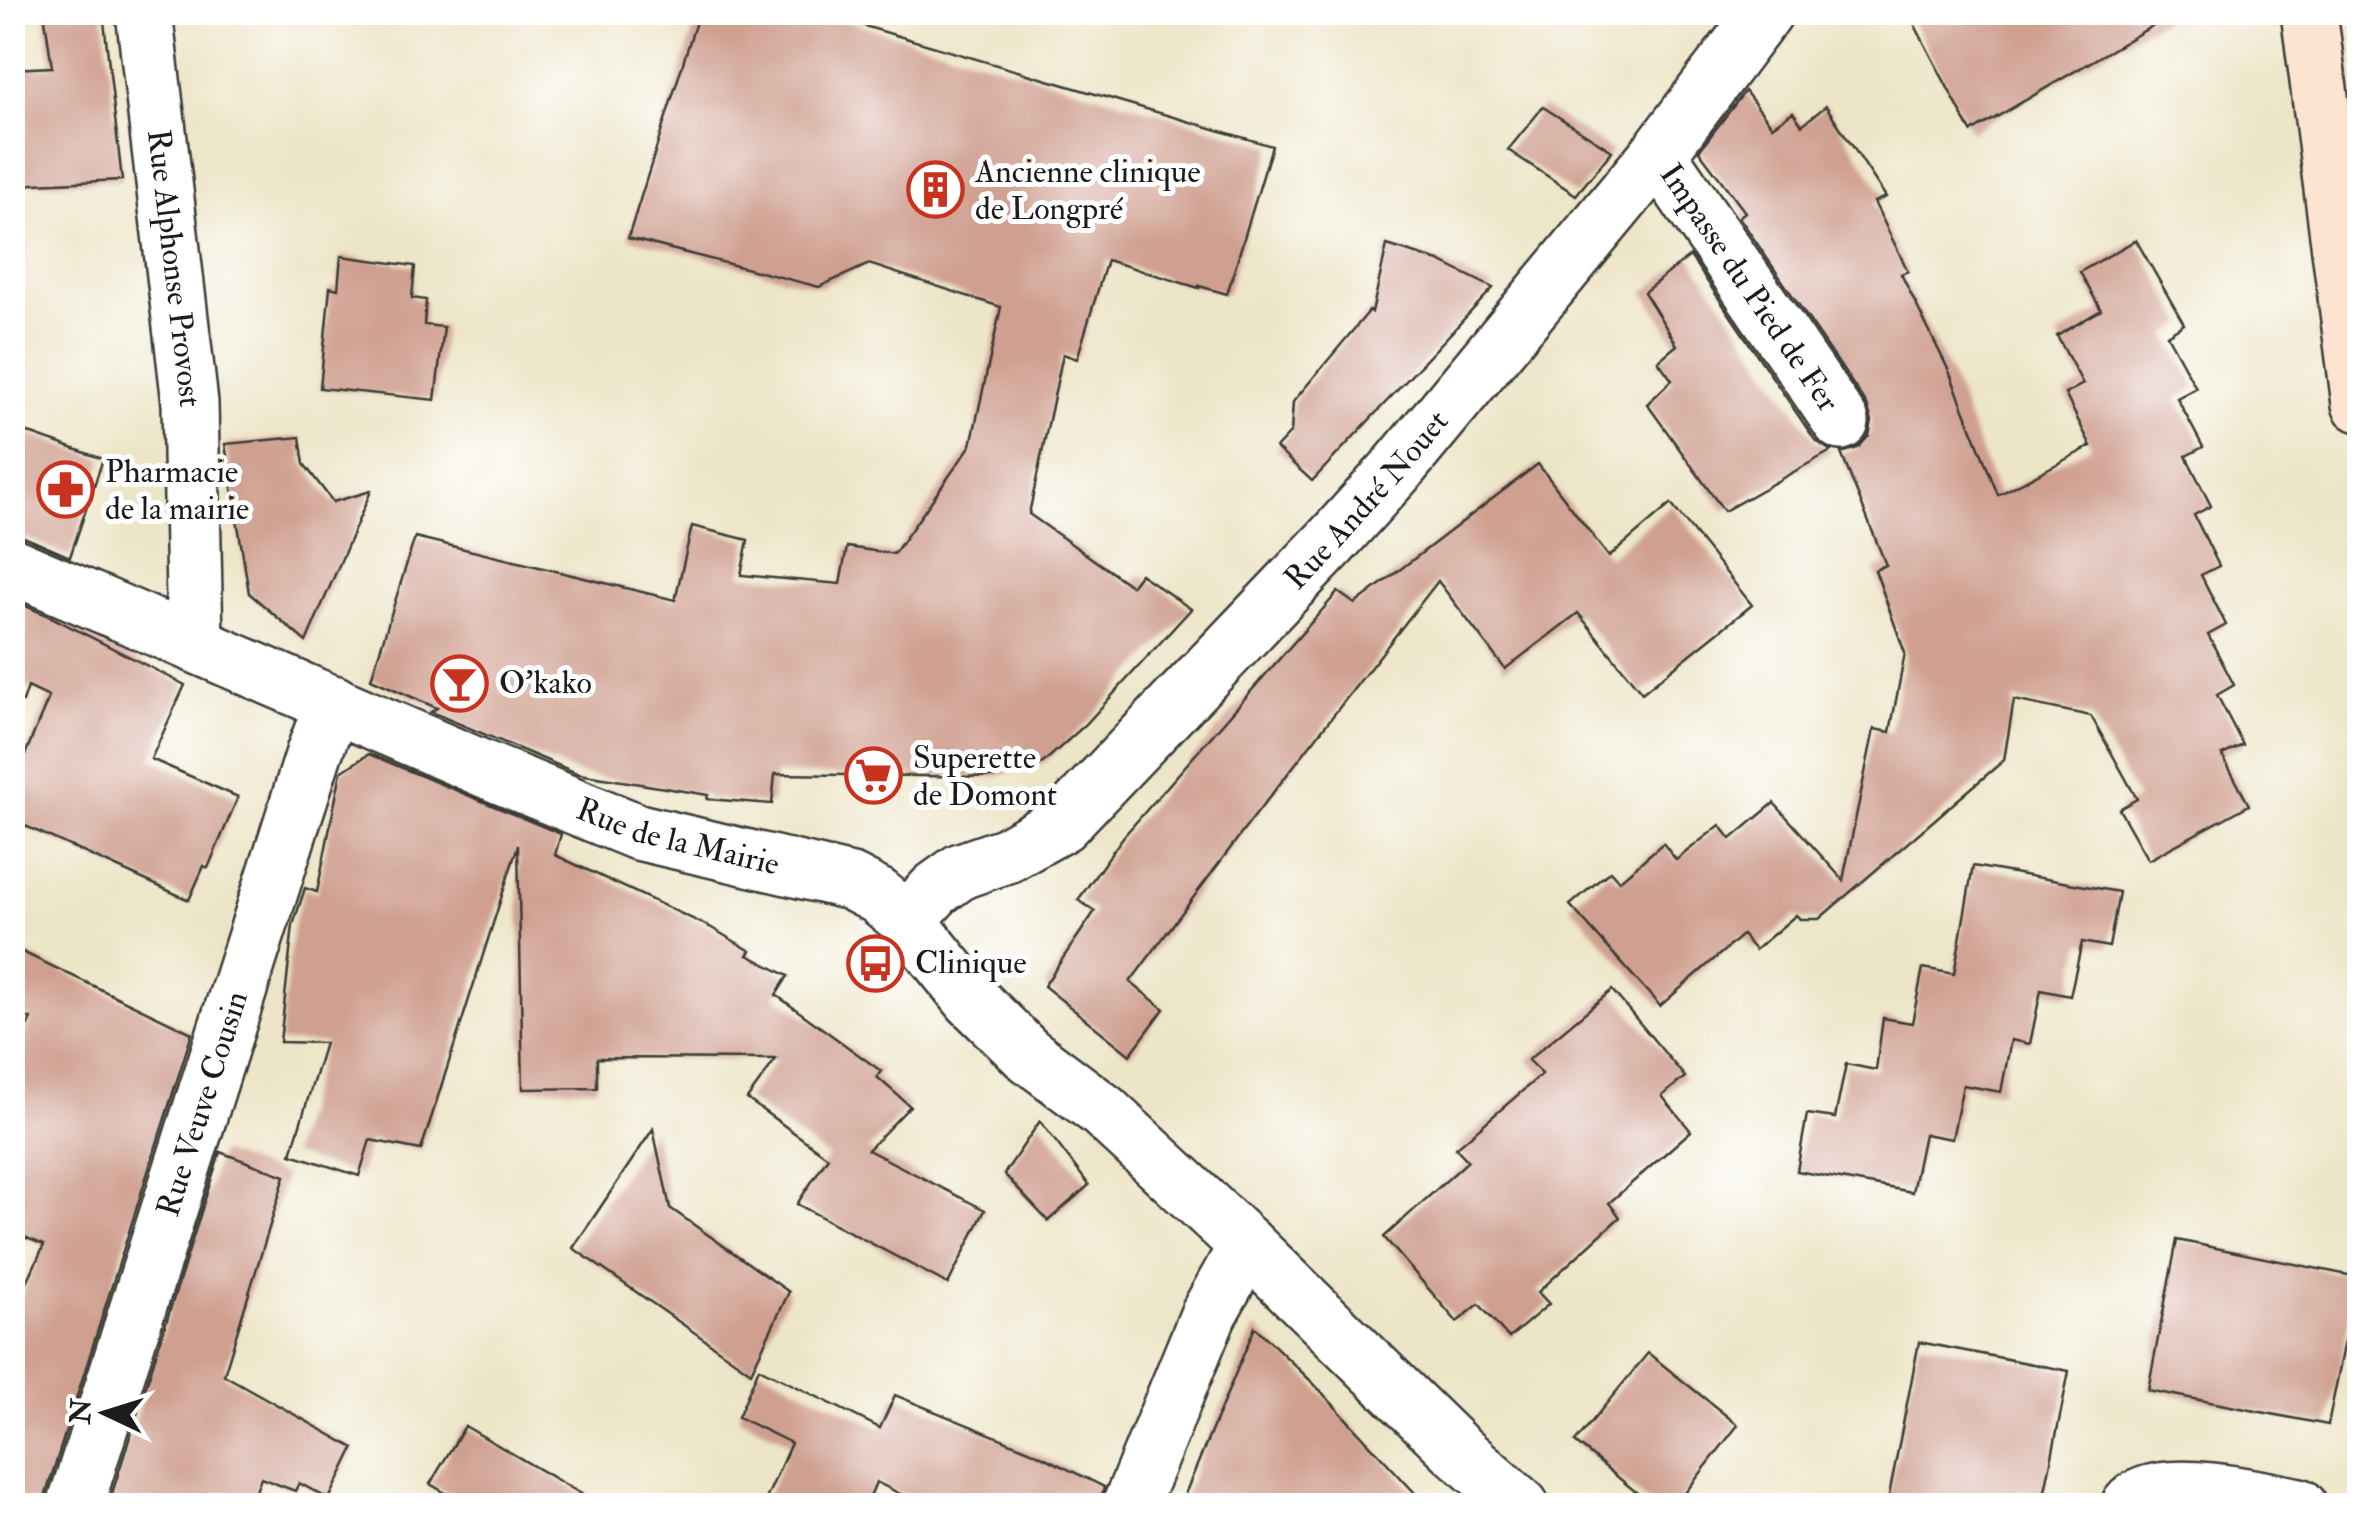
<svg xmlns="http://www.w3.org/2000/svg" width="2372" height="1518" font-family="'IM FELL Double Pica',serif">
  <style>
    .building { fill: #cf9f8f }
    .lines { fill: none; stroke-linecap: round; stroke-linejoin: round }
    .minor-casing { stroke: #3b3a36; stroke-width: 60 }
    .tertiary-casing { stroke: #3b3a36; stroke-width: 60 }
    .secondary-casing { stroke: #3b3a36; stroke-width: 60 }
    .minor { stroke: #fff; stroke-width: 55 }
    .tertiary { stroke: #fff; stroke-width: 55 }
    .secondary { stroke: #fde4d1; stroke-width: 55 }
    .labels { text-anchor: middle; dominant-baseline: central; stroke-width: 10; stroke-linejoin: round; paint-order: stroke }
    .poi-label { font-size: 32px; fill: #1c1c1c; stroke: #fff; text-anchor: start }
    .street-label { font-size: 32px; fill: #1c1c1c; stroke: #fff }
  </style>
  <rect width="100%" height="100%" fill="#fff"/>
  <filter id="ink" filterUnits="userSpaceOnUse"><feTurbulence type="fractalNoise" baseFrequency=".01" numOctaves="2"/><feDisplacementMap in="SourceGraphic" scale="20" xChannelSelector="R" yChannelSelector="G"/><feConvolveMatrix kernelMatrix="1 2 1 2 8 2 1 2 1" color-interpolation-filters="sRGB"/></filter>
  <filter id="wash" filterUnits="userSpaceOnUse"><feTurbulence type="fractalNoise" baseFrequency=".0048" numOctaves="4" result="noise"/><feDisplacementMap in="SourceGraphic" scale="40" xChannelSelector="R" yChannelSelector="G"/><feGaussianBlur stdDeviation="2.25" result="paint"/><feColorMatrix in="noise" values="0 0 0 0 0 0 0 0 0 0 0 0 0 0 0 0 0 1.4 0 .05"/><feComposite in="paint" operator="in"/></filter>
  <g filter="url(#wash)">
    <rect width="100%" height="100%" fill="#ede5c7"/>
    <g id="blocks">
      <!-- building -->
      <g class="building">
        <polygon points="44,12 103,12 122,180 12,185 12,69 52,67"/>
        <polygon points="699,12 817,12 1272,146 1227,294 1199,286 1199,288 1107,260 1077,359 1063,354 1029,514 1131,586 1140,574 1191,609 1086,724 1043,763 995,777 775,774 772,804 707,799 708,795 579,774 431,712 437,708 371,679 415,537 675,600 692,526 748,540 741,575 840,584 847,547 894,554 971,445 1001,307 869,264 819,287 628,238"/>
        <polygon points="1908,12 2176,12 1971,132"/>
        <polygon points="1745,91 1772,126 1793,112 1802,125 1826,106 1886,197 1874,202 1908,271 1901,274 1949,371 1998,495 2091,446 2065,394 2083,384 2057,336 2101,310 2080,272 2136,240 2184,324 2167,335 2196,388 2177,398 2203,447 2186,456 2211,506 2194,515 2219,566 2201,575 2226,625 2208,635 2234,685 2217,695 2243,745 2222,755 2249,805 2148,860 2119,809 2137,799 2091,716 2014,700 2004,760 1819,919 1800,919 1796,915 1755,950 1742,935 1660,1006 1570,905 1610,871 1619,881 1663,843 1676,860 1720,825 1731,839 1774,803 1843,880 1874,729 1890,732 1905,653 1875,570 1886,565 1841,453 1858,448 1869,436 1872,421 1867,405 1739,217 1745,212 1699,151"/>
        <polygon points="1543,107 1612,151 1576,195 1508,150"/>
        <polygon points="1387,245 1439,261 1493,288 1312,481 1276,448 1291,432 1293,402 1370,310 1372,312"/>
        <polygon points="341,256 415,266 412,298 426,300 424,325 444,327 435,400 320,388 330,287 338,289"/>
        <polygon points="1690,256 1815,440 1831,451 1724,511 1647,404 1672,380 1658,361 1677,345 1644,292"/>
        <polygon points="12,427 103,459 70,557 24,537 12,535"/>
        <polygon points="300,437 304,464 333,502 371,491 306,642 249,593 225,444"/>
        <polygon points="1538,464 1609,557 1671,504 1752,605 1642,693 1578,613 1505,669 1438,581 1247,826 1130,982 1164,1009 1130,1055 1044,986 1095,911 1078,900 1123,837 1338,592 1355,604"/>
        <polygon points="12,600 51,617 185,685 151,759 238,797 208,868 204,866 189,900 12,820 12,786 49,697 28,687 23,702 12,701"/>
        <polygon points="369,754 561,834 555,855 710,927 751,951 748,955 788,976 776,995 881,1071 877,1077 910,1106 868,1150 985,1210 948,1284 797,1204 828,1157 747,1099 776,1059 597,1058 597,1088 523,1089 518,845 421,1150 370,1140 359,1176 291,1154 325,1043 280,1042 293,925 305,888 317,892 341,772"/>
        <polygon points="1973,866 2119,892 2109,947 2082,942 2070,996 2041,990 2030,1044 2011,1040 2001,1092 1963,1085 1952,1139 1924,1134 1912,1192 1797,1171 1807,1114 1835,1118 1846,1064 1876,1070 1883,1018 1912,1023 1923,968 1954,974"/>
        <polygon points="12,947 192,1033 45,1497 45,1506 12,1506 12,1315 44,1245 12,1232 12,1058 31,1019 12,1010"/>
        <polygon points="1612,990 1685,1077 1662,1096 1691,1131 1609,1203 1620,1217 1538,1292 1549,1304 1509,1338 1479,1304 1457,1322 1384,1237 1468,1161 1456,1148 1542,1074 1528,1060"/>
        <polygon points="1040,1121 1089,1185 1048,1221 1004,1174"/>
        <polygon points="653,1129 670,1208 789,1292 751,1372 573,1248"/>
        <polygon points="220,1152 285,1176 224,1375 354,1448 329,1499 299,1483 295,1491 261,1478 252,1501 218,1492 214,1506 108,1506"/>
        <polygon points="2177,1240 2358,1277 2328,1425 2148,1390"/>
        <polygon points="1255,1327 1313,1383 1427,1506 1180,1506"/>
        <polygon points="1919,1342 2069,1371 2042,1506 1887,1506"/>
        <polygon points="1648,1353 1738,1425 1675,1506 1653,1506 1575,1442"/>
        <polygon points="759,1368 880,1428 895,1395 1029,1450 1104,1487 1100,1506 925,1506 876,1482 866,1506 763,1506 791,1443 738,1417"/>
        <polygon points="465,1426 602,1506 468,1506 430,1484"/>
      </g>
    </g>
  </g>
  <g filter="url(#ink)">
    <use href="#blocks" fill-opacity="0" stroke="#3b3a36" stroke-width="2.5"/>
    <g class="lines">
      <defs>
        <g id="minor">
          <path id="s1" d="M144,12l46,391 5,241"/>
          <path id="s2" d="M1658,154l183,268"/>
          <path id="s3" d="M907,920l29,-31 25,-18 46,-16 55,-31 268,-281 68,-75 260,-314 107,-142"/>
          <path id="s4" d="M75,1506l239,-753 19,-50"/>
          <path d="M2129,1506c25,-34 132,-7 170,0"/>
        </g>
        <g id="tertiary">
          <path id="s5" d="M12,566l479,206 147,60 213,50 27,14 29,24 65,80 55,54 76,57 144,134 209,204 65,57"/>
          <polyline points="1130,1506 1209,1313 1247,1245"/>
        </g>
        <polyline id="secondary" points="2309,12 2360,404"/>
      </defs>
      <!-- minor casing -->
      <use href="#minor" class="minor-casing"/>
      <!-- tertiary casing -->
      <use href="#tertiary" class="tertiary-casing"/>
      <!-- secondary casing -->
      <use href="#secondary" class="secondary-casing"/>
      <!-- minor -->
      <use href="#minor" class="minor"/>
      <!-- tertiary -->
      <use href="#tertiary" class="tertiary"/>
      <!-- secondary -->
      <use href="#secondary" class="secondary"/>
    </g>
  </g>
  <!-- icons -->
  <defs>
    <symbol id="building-ring" viewBox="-11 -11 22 22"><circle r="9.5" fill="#fff" stroke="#c8321e" stroke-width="1.5"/><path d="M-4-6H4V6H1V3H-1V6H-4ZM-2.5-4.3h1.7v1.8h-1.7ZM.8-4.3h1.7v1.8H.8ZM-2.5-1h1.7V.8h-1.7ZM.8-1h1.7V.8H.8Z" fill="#c8321e"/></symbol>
    <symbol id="pharmacy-ring" viewBox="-11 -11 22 22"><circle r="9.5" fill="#fff" stroke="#c8321e" stroke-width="1.5"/><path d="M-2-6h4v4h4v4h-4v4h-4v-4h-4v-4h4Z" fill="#c8321e"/></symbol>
    <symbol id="bar-ring" viewBox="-11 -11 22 22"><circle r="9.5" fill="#fff" stroke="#c8321e" stroke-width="1.5"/><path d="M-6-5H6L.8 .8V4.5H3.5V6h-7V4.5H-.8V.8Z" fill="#c8321e"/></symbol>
    <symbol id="supermarket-ring" viewBox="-11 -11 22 22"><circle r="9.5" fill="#fff" stroke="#c8321e" stroke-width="1.5"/><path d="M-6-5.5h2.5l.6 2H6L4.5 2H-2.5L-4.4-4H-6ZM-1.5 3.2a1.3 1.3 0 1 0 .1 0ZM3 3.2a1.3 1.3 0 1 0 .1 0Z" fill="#c8321e"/></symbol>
    <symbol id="bus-ring" viewBox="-11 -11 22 22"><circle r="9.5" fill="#fff" stroke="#c8321e" stroke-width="1.5"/><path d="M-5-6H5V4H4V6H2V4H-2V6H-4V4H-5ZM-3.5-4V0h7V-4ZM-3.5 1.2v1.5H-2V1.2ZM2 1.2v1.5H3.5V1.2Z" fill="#c8321e"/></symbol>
  </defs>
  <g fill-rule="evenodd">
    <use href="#building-ring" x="904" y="158" width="63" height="63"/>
    <use href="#pharmacy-ring" x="34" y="458" width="63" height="63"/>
    <use href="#bar-ring" x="428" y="652" width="63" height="63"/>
    <use href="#supermarket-ring" x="842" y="744" width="63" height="63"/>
    <use href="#bus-ring" x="844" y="932" width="63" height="63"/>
  </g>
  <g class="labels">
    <!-- poi labels -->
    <g class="poi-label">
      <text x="975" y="172">Ancienne clinique<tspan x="975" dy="37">de Longpré</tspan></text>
      <text x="105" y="472">Pharmacie<tspan x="105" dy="37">de la mairie</tspan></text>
      <text x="499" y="683">O'kako</text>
      <text x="913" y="758">Superette<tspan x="913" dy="37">de Domont</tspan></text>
      <text x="915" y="963">Clinique</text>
    </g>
    <!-- street labels -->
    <g class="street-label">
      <text stroke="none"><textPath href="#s1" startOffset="258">Rue Alphonse Provost</textPath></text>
      <text stroke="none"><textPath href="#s2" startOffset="162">Impasse du Pied de Fer</textPath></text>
      <text stroke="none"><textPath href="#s3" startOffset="630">Rue André Nouet</textPath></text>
      <text stroke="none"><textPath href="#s5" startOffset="720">Rue de la Mairie</textPath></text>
      <text stroke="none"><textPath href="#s4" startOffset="422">Rue Veuve Cousin</textPath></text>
    </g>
  </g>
  <!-- margin -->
  <rect width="2372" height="1518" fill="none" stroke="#fff" stroke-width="50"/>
  <!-- north arrow -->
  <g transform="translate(105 1413) rotate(274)" stroke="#ffffff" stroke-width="8" paint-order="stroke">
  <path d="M0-8L18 38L0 25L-18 38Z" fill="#1c1c1c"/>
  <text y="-15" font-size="28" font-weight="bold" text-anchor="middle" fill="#1c1c1c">N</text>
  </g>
</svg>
